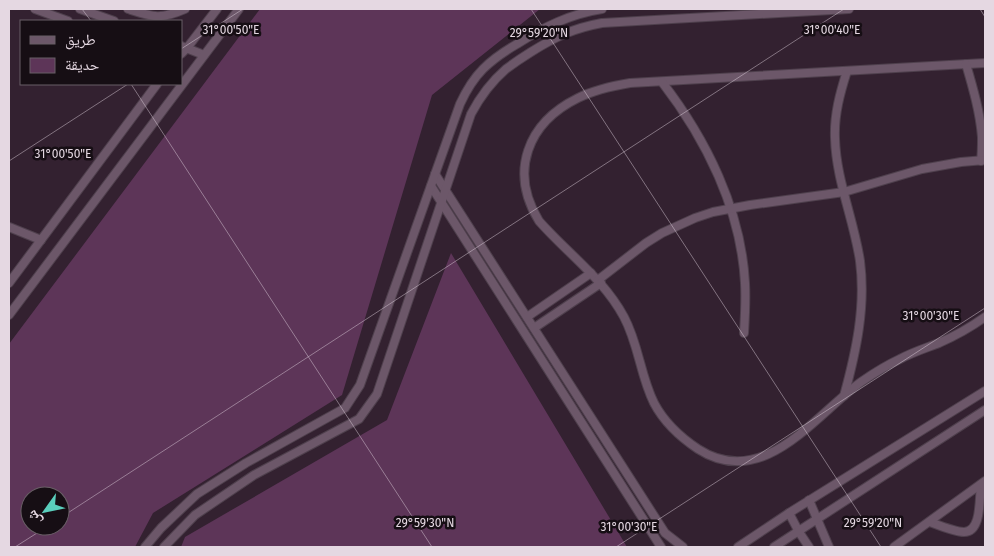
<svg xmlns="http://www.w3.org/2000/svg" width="994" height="556" font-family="'Fira Sans','Noto Naskh Arabic',sans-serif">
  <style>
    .green { fill: #5d3558; fill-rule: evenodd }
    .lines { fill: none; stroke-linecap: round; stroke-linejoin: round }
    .minor-casing { stroke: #4f404d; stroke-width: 10 }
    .minor { stroke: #6c5769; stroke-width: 8 }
    .ticks { fill: none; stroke: #e5d8e2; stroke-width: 1; stroke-opacity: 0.45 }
    .ticks-label { font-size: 12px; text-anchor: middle; fill: #e5d8e2; stroke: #160e14; stroke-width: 5; stroke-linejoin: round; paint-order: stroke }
  </style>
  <rect width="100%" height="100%" fill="#332130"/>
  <!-- green -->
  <g class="green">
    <path d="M260,9h280l-108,86 -90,300 -189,118 -18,34h-126v-203zM30,496h30v30h-30z"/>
    <polygon points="451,253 627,547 181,547 185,537 387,420"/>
  </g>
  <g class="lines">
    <defs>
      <g id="minor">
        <polyline points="35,9 68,21"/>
        <polyline points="80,9 114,21"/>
        <path d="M128,9c25,8 32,11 57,0"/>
        <polyline points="181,46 204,55"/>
        <polyline points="181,54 187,48 217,9"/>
        <path d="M985,63l-355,20c-18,3 -36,7 -52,15 -51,25 -69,74 -39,123 29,33 64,57 85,96 15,28 16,58 30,86 10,19 26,34 44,46 65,42 116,-33 163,-67 13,-9 26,-17 39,-23 13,-7 26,-11 39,-16 16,-7 32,-16 46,-26"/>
        <path d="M966,64c7,24 14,48 16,73 0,8 0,16 -1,24"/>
        <path d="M662,82c44,57 79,127 83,201 1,17 0,33 -1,50"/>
        <polyline points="435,174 665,533 683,547"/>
        <polyline points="431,186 661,547"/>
        <polyline points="9,227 41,240"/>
        <polyline points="598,280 646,243 662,233 695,218 713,212 750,205 844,192 922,169 961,162 985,160"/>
        <polyline points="9,283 157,84"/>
        <polyline points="9,315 239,9"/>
        <polyline points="527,317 591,273"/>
        <polyline points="534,328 601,283"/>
        <path d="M844,396c12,-44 22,-89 16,-135 -6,-41 -24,-81 -25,-123 -1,-23 5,-45 12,-67"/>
        <polyline points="809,500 829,547"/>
        <polyline points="789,513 799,532 809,547"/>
        <path d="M930,522c8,3 25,10 34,10 18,0 15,-34 17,-47"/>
        <path d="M145,547l16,-19 36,-34 49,-31 99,-55 15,-23 100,-281c6,-13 13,-25 23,-35 10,-10 22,-18 34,-25 27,-17 53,-30 85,-35"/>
        <path d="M164,547l31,-32 59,-40 105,-56 18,-25 94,-280c9,-17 20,-32 35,-45 8,-6 17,-12 25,-17 24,-15 43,-24 71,-29l247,-14"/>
        <polyline points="738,547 789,513 985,391"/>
        <polyline points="774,547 985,410"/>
        <polyline points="894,547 985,481"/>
      </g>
    </defs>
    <!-- minor casing -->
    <use href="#minor" class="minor-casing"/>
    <!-- minor -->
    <use href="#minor" class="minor"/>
  </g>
  <!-- ticks -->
  <path class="ticks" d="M82,9l9,12M531,9l350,538M980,9l5,8M181,49l62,-40M131,84l301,463M9,161l119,-77M60,518l784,-509M15,547l33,-21M616,547l369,-239"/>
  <g class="ticks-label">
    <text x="231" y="34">31°00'50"E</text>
    <text x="832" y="34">31°00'40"E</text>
    <text x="539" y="37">29°59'20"N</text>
    <text x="63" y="158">31°00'50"E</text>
    <text x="931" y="320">31°00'30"E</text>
    <text x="425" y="527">29°59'30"N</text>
    <text x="873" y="527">29°59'20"N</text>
    <text x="629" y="531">31°00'30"E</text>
  </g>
  <!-- border -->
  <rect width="994" height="556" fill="none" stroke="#e5d8e2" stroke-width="20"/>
  <!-- legend -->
  <rect x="20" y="20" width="162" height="65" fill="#160e14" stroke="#695f66"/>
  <rect x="30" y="36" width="25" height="8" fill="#6c5769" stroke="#695f66"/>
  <text x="65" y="45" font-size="15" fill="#e5d8e2">طريق</text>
  <rect x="30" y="58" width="25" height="15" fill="#5d3558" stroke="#695f66"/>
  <text x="65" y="70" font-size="15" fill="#e5d8e2">حديقة</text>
  <!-- north arrow -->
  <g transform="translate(45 511) rotate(237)"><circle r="24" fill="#160e14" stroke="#695f66"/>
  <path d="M0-4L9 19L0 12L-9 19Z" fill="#5acebc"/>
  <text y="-8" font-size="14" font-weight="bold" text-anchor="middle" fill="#e5d8e2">ش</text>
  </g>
</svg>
